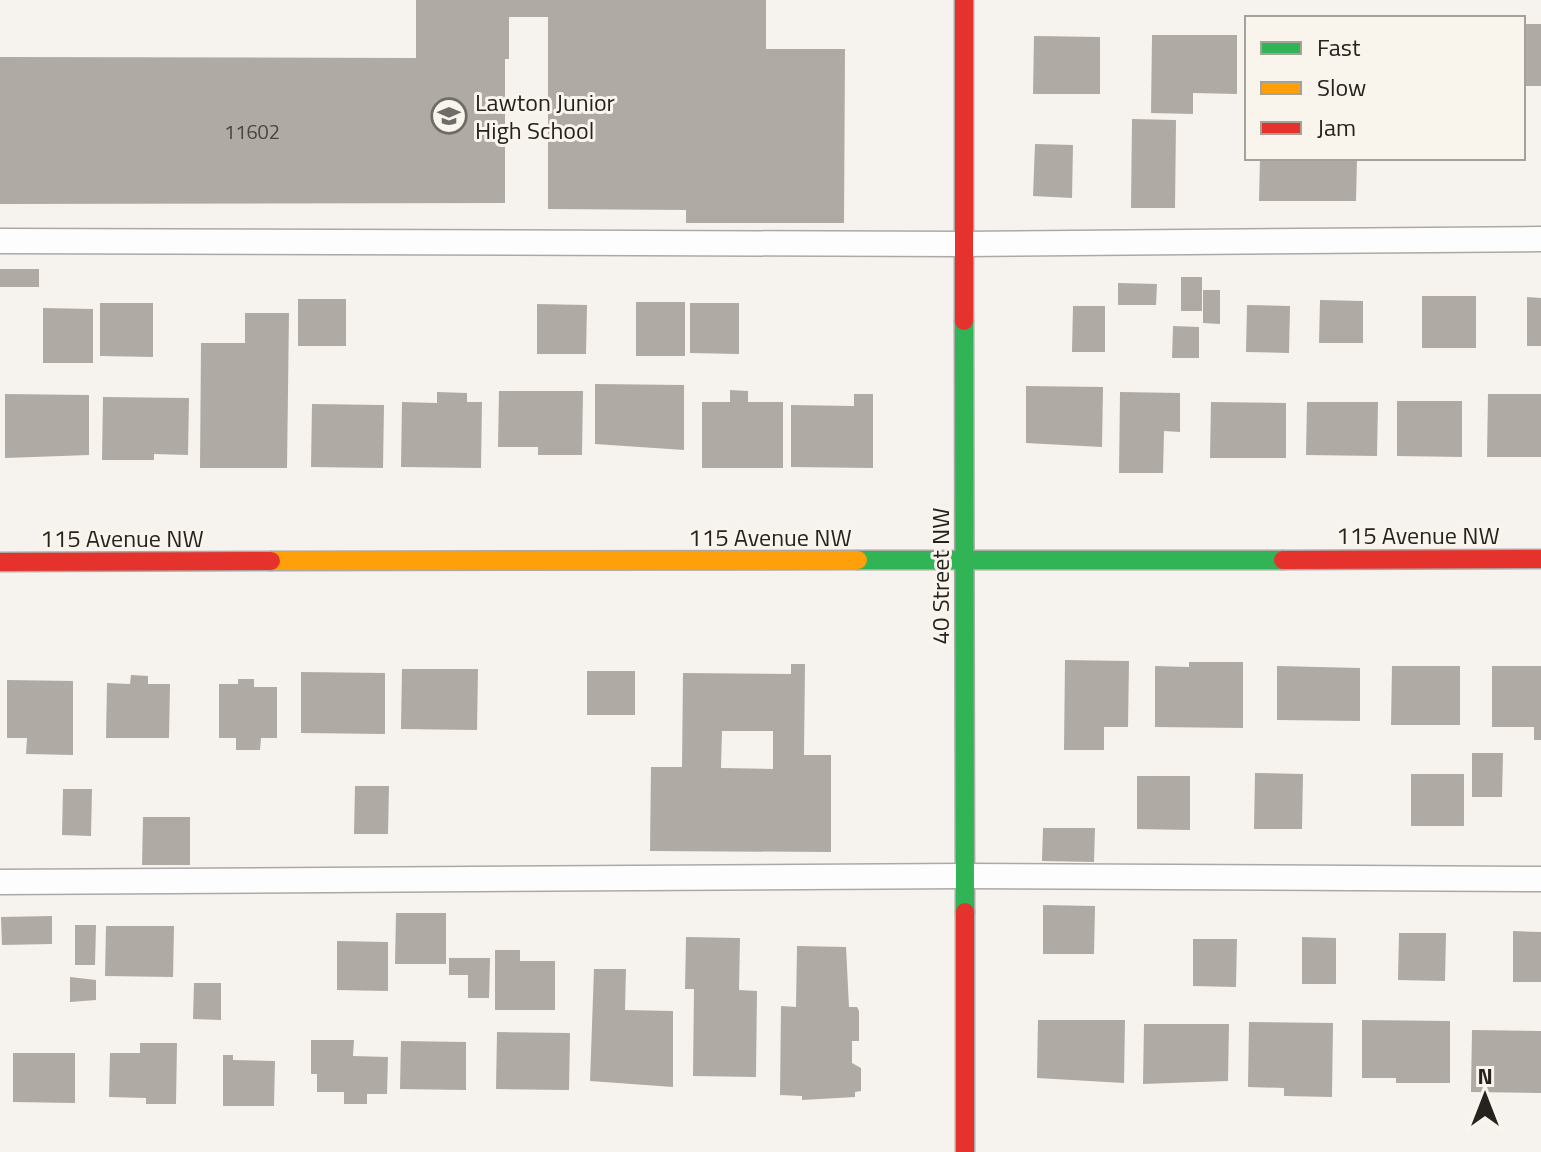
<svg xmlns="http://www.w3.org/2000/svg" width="1541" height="1152" font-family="'Titillium Web',sans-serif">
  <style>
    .building { fill: #afaaa3; fill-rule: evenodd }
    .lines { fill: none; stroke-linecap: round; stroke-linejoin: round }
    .lane-casing { stroke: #aba9a6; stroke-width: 27 }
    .fast-casing { stroke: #aba9a6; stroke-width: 21 }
    .slow-casing { stroke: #aba9a6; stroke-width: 21 }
    .jam-casing { stroke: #aba9a6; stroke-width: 21 }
    .lane { stroke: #fefdfd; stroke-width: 24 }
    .fast { stroke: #30b455; stroke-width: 18 }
    .slow { stroke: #ff9f0a; stroke-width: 18 }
    .jam { stroke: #e5322d; stroke-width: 18 }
    .labels { text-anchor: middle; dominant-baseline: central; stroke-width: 6; stroke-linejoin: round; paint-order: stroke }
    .number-label { font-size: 20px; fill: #484541 }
    .poi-label { font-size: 24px; fill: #252320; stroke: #f9f4ec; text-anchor: start }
    .street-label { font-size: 24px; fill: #252320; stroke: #f9f4ec }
  </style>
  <rect width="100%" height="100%" fill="#f6f3ef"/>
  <!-- building -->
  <g class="building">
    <polygon points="416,0 766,0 766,49 845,49 844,223 686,223 686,210 548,209 548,17 509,17 509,59 505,59 505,203 0,204 0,57 416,58"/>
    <rect x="1523" y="24" width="18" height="62"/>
    <polygon points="1152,35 1237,35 1237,94 1193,93 1193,114 1151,113"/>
    <polygon points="1034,36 1100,37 1100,94 1033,94"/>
    <polygon points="1132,119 1176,120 1175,208 1131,208"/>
    <polygon points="1035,144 1073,145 1072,198 1033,196"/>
    <polygon points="1260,158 1357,158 1356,201 1259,201"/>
    <rect x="0" y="269" width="39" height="18"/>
    <rect x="1181" y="277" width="21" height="34"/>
    <polygon points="1118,283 1157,284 1156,305 1118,305"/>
    <polygon points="1203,290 1220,290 1220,324 1203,323"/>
    <rect x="1422" y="296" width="54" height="52"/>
    <polygon points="1527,297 1541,298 1541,346 1527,346"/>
    <rect x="298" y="299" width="48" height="47"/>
    <polygon points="1320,300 1363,301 1363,343 1319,343"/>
    <rect x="636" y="302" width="49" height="54"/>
    <polygon points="100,303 153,303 153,357 100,356"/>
    <polygon points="690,303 739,303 739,354 690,353"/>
    <polygon points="537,304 587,305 586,354 537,354"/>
    <polygon points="1247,305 1290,306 1289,353 1246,352"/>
    <polygon points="1073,306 1105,306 1105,352 1072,352"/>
    <polygon points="43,308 93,309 93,363 43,363"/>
    <polygon points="245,313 289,313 287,468 200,468 201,343 245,343"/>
    <polygon points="1173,326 1199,327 1199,358 1172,358"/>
    <polygon points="595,384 684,385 684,450 595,444"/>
    <polygon points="1026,386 1103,387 1102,447 1026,443"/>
    <polygon points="730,390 748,391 748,402 783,402 783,468 702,468 702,402 730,402"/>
    <polygon points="499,391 583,391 582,455 538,455 538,447 498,447"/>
    <polygon points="437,392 467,393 467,402 482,402 481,468 401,467 402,402 437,403"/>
    <polygon points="1120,392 1180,393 1180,432 1164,431 1163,473 1119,473"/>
    <polygon points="5,394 89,395 89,455 5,458"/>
    <polygon points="854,394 873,394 873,468 791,467 791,405 854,406"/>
    <polygon points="1488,394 1541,394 1541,457 1487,457"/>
    <polygon points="103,397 189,398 188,455 154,454 154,460 102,460"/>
    <polygon points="1397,401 1462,401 1462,457 1397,456"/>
    <polygon points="1211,402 1286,403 1286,458 1210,458"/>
    <polygon points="1307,402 1378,402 1377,456 1306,455"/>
    <polygon points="312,404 384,405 383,468 311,467"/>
    <polygon points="1065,660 1129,661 1128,727 1104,727 1104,750 1064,750"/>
    <polygon points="1189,662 1243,662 1243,728 1155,727 1155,666 1189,667"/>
    <path d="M791,664h14l-1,91h27v97l-181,-1 1,-84h31l1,-94 108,1zM722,731h51v38l-52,-1z"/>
    <polygon points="1277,666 1360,668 1360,721 1277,720"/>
    <polygon points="1392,666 1460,666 1460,725 1391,725"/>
    <polygon points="1492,666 1541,666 1541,740 1534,740 1534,727 1492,727"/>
    <polygon points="402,669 478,669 477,730 401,729"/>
    <rect x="587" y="671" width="48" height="44"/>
    <polygon points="301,672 385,673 385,734 301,733"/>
    <polygon points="131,675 148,676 148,684 170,684 169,738 106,738 107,683 130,684"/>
    <polygon points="238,679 254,679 254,687 277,687 277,738 261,738 260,750 236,750 236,738 219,738 219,684 238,684"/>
    <polygon points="7,680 73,681 73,755 26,754 27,738 7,738"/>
    <polygon points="1472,753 1503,753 1502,797 1472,797"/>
    <polygon points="1255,773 1303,774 1302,829 1254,829"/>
    <rect x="1411" y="774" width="53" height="52"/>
    <polygon points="1137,776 1190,776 1190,830 1137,829"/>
    <polygon points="355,786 389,786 388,834 354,834"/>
    <polygon points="63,789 92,789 91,836 62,835"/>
    <polygon points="143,817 190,817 190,865 142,865"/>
    <polygon points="1043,828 1095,828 1094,862 1042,861"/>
    <polygon points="1043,905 1095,906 1094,954 1043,954"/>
    <polygon points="396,913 446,913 446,964 395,964"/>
    <polygon points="52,916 52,944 2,945 1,917"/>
    <polygon points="75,925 96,925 95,965 75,965"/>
    <polygon points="106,926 174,926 173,977 105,976"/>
    <polygon points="1513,931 1541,932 1541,982 1513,982"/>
    <polygon points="1399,933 1446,933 1445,981 1398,980"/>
    <polygon points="686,937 740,938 739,990 757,991 756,1077 693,1076 694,989 685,989"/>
    <polygon points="1302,937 1336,938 1336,984 1302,984"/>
    <polygon points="1193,939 1237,939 1236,987 1193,986"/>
    <polygon points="337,941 388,942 388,991 337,990"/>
    <polygon points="797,946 846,947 849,1007 857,1007 859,1011 859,1041 852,1041 852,1063 861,1068 861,1091 855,1092 855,1097 802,1100 802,1096 780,1095 781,1006 796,1007"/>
    <polygon points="495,950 520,950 520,961 555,961 555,1010 495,1010"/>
    <polygon points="449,958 490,958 489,998 468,998 468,975 449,975"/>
    <polygon points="594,969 626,969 625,1010 673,1011 673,1087 590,1081"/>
    <polygon points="70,977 96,980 96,1000 70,1002"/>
    <polygon points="194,983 221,983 221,1020 193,1019"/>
    <polygon points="1038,1020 1125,1020 1124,1083 1037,1078"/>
    <polygon points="1362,1020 1450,1021 1450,1083 1396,1083 1396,1078 1362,1078"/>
    <polygon points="1249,1022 1333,1023 1332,1097 1284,1096 1284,1088 1248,1087"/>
    <polygon points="1144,1024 1229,1024 1228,1081 1143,1084"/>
    <polygon points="1472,1030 1541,1031 1541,1093 1471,1092"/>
    <polygon points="497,1032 570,1033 569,1090 496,1089"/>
    <polygon points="311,1040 354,1040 353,1056 388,1057 387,1094 367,1094 367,1104 344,1104 344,1092 317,1092 317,1074 311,1074"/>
    <polygon points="401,1041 466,1042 466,1090 400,1089"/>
    <polygon points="140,1043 177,1043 176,1104 146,1104 146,1098 109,1097 110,1053 140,1053"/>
    <polygon points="13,1053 75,1053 75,1103 13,1102"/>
    <polygon points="223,1055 233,1055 233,1060 275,1061 274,1106 223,1106"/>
  </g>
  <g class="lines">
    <defs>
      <g id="lane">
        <polyline points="0,241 964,244 1541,239"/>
        <polyline points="0,882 964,876 1541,879"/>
      </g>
      <g id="fast">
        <polyline points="964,321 965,912"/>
        <polyline points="858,560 1283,560"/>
      </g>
      <polyline id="slow" points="271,561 858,560"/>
      <g id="jam">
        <polyline points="964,0 964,321"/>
        <polyline points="1283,560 1541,559"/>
        <polyline points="0,562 271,561"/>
        <polyline points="965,912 965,1152"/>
      </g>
    </defs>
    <!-- lane casing -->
    <use href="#lane" class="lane-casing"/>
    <!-- fast casing -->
    <use href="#fast" class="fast-casing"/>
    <!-- slow casing -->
    <use href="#slow" class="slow-casing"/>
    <!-- jam casing -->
    <use href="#jam" class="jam-casing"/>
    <!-- lane -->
    <use href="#lane" class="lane"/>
    <!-- fast -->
    <use href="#fast" class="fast"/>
    <!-- slow -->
    <use href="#slow" class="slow"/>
    <!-- jam -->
    <use href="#jam" class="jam"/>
  </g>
  <!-- icons -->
  <defs>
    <symbol id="school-ring" viewBox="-11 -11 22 22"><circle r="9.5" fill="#f9f4ec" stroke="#6e6c68" stroke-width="1.5"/><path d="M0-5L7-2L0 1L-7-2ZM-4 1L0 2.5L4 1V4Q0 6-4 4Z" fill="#6e6c68"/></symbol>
  </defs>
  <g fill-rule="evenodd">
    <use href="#school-ring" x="429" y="96" width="40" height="40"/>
  </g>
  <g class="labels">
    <!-- number labels -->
    <g class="number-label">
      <text x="252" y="131">11602</text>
    </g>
    <!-- poi labels -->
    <g class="poi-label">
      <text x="475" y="102">Lawton Junior<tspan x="475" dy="28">High School</tspan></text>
    </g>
    <!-- street labels -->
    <g class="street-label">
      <text x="1418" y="535">115 Avenue NW</text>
      <text x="770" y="537">115 Avenue NW</text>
      <text x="122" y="538">115 Avenue NW</text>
      <text transform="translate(940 576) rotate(-90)">40 Street NW</text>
    </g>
  </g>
  <!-- legend -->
  <rect x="1245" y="16" width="280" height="144" fill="#f9f4ec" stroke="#a4a09a" stroke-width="2"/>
  <rect x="1261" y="42" width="40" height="12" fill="#30b455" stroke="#a4a09a" stroke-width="2"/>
  <text x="1317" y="56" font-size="24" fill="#252320">Fast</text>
  <rect x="1261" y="82" width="40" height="12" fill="#ff9f0a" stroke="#a4a09a" stroke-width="2"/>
  <text x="1317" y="96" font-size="24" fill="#252320">Slow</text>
  <rect x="1261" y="122" width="40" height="12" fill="#e5322d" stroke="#a4a09a" stroke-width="2"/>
  <text x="1317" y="136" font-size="24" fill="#252320">Jam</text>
  <!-- north arrow -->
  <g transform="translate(1485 1096)" stroke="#f9f4ec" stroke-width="6" paint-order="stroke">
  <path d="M0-6L14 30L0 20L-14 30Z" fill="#252320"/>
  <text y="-12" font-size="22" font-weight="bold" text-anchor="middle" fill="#252320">N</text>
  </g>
</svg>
